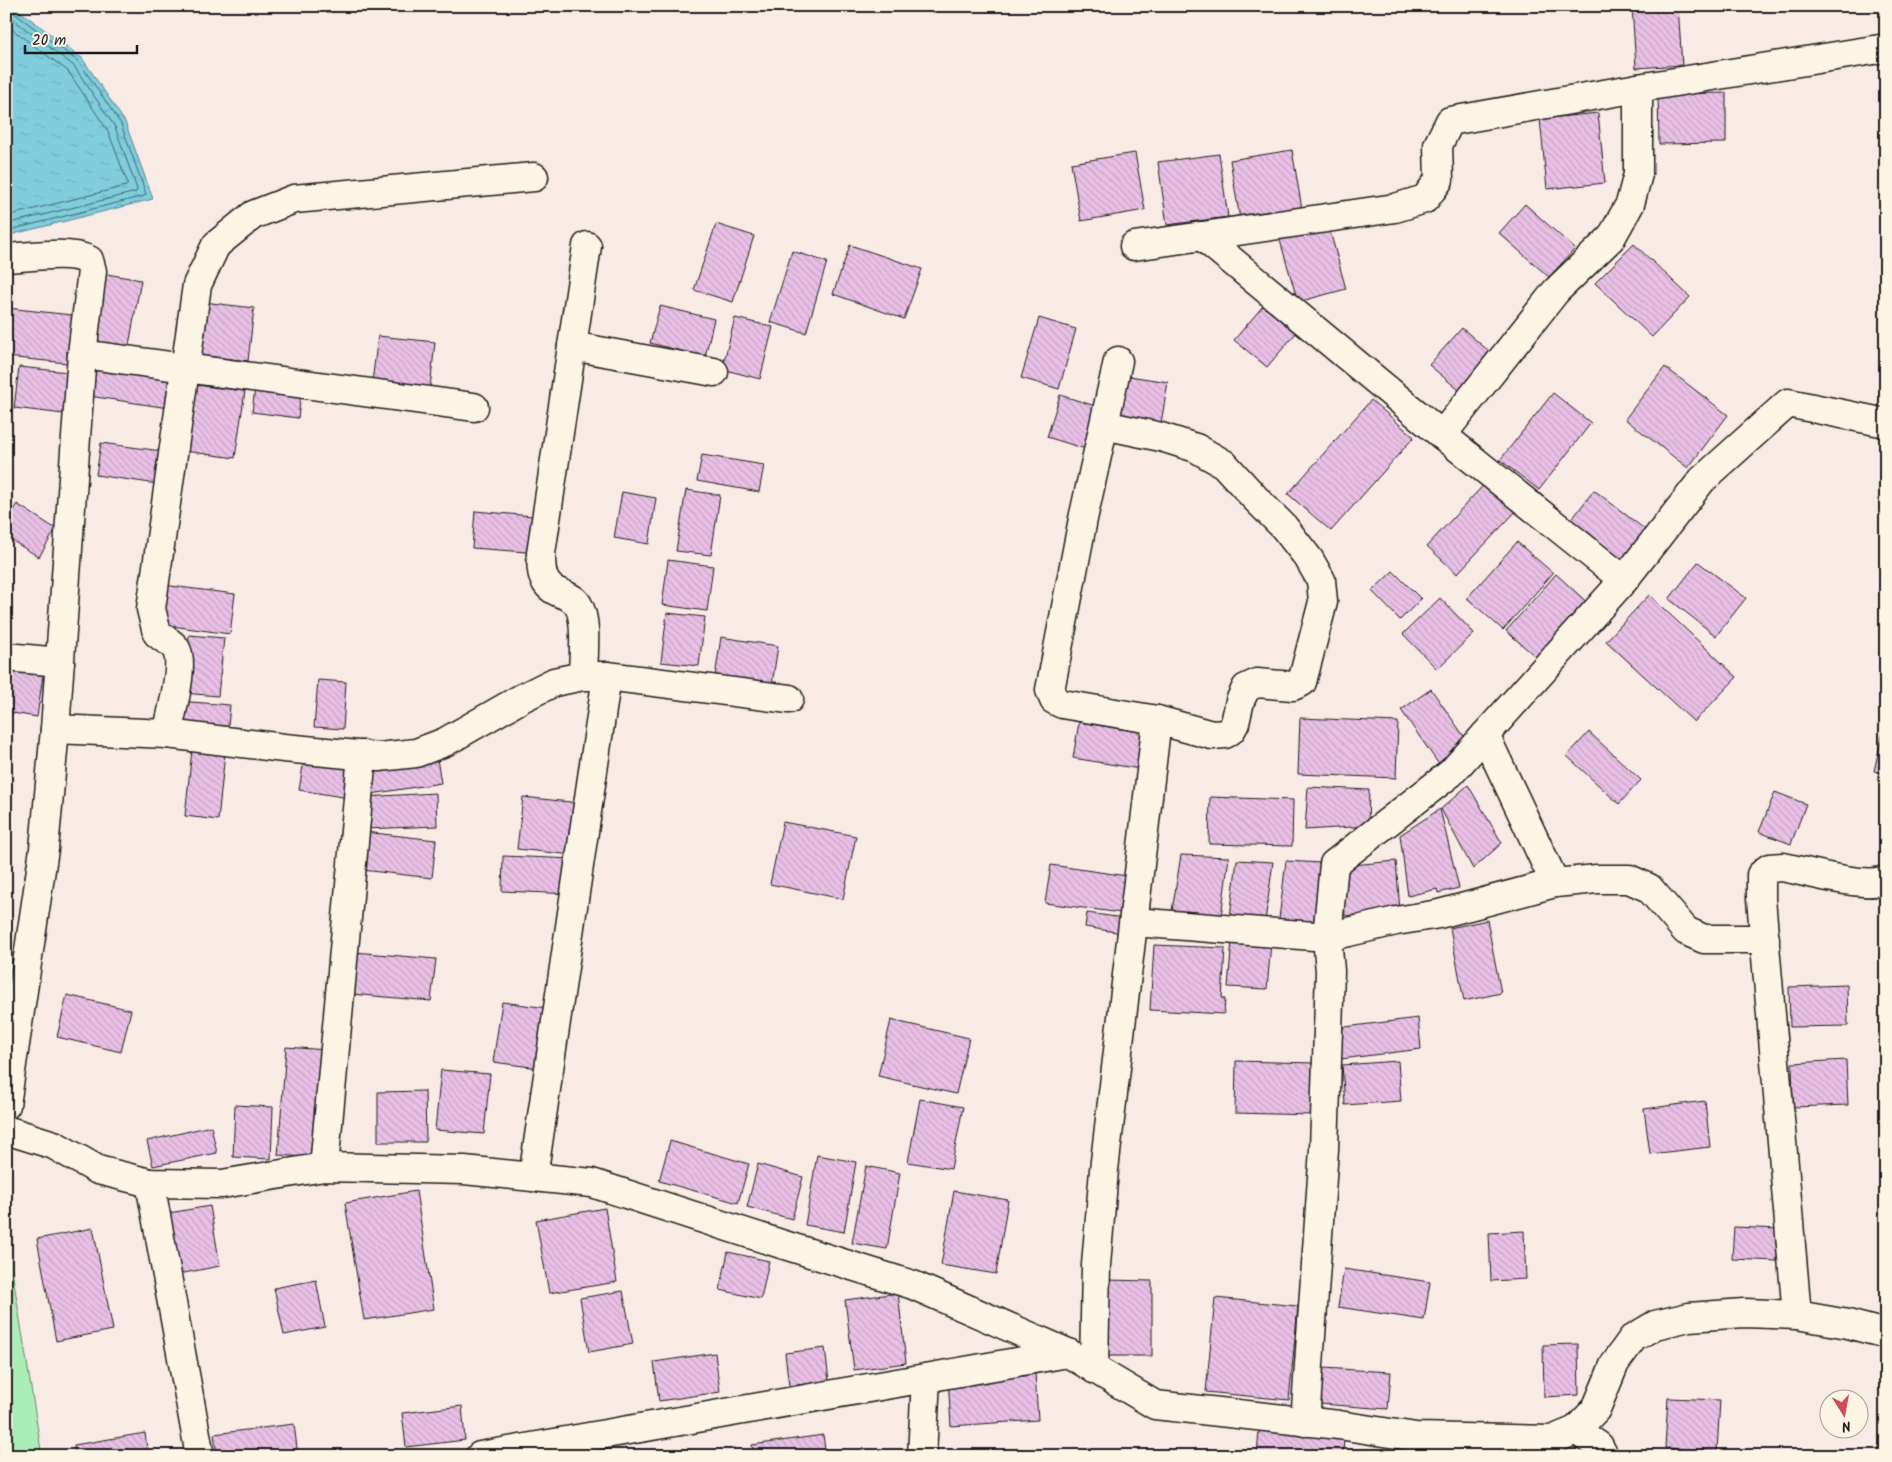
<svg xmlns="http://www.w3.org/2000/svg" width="1892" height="1462" font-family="Kalam,sans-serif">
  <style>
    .garden { fill: #abedb6; stroke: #648469 }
    .water { fill: url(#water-ripples); stroke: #578690 }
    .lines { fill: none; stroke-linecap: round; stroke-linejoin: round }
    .shore { stroke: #446369; stroke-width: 1 }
    .building { fill: url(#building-back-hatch); stroke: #1c1c1c }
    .street-casing { stroke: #1c1c1c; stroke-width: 31 }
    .street { stroke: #fcf5e5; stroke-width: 28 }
  </style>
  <defs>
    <pattern id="water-ripples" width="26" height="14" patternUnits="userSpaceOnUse" patternTransform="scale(1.25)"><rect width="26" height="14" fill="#7fcddd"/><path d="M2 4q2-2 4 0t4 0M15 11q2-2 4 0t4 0" fill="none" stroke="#6dafbd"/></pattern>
    <pattern id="building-back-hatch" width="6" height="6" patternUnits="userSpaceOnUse" patternTransform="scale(1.25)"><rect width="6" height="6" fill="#e9c0e6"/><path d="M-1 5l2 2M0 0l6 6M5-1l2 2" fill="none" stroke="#c7a4c5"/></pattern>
  </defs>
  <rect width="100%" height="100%" fill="#f8eae5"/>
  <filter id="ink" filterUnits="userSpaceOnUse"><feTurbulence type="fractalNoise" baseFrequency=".02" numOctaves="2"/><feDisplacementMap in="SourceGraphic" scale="10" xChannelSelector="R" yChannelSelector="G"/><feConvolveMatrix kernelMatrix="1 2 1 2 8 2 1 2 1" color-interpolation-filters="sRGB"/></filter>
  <g filter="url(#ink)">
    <!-- garden -->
    <polygon class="garden" points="6,1233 42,1456 6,1456"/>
    <!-- water -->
    <polygon class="water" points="6,6 13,6 82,58 125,122 153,199 6,236"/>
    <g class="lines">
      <!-- shore -->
      <g class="shore">
        <polyline points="6,14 74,66 115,127 137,189 136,192 6,224"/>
        <polyline points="6,25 68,71 108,131 128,184 126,186 6,216"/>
        <polyline points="6,231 144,196 146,194 121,124 79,62 13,12 10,6"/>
      </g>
    </g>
    <!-- building -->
    <g class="building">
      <polygon points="1632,6 1678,6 1682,65 1636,68"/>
      <polygon points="1726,93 1726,143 1659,144 1658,94"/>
      <polygon points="1598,113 1605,183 1547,189 1540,119"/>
      <polygon points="1292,150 1302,209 1240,219 1230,160"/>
      <polygon points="1135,153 1145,210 1081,221 1071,163"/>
      <polygon points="1219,154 1228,217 1167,225 1158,162"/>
      <polygon points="1525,204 1575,249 1549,277 1499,233"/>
      <polygon points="716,224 754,236 733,302 694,290"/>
      <polygon points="1328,224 1346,289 1298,302 1279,237"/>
      <polygon points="1634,244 1690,297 1652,337 1595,283"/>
      <polygon points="850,245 922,269 904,319 833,294"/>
      <polygon points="792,251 827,262 806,333 770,322"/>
      <polygon points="101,273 141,280 127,356 88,350"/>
      <polygon points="203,302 254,308 248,361 198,355"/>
      <polygon points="660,306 714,319 705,357 650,343"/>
      <polygon points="1263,306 1296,333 1267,367 1234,340"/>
      <polygon points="7,308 81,316 77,364 6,357"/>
      <polygon points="735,318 773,327 760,379 722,369"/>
      <polygon points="1039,318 1076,329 1059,389 1021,378"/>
      <polygon points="1462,328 1491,353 1459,390 1429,365"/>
      <polygon points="378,336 435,342 430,388 372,382"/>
      <polygon points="95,360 180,373 175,409 89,396"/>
      <polygon points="19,367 78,373 72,415 14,408"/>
      <polygon points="1665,367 1728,415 1688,468 1625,419"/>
      <polygon points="1123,375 1168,382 1161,423 1116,416"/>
      <polygon points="256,380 302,385 298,418 252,412"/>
      <polygon points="187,384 245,391 235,458 177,450"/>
      <polygon points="1553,393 1591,423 1539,490 1500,460"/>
      <polygon points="1060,395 1102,408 1089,450 1047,437"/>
      <polygon points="1371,400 1414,437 1331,531 1288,494"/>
      <polygon points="101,443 169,452 164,485 96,475"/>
      <polygon points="702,455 764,465 759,492 697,481"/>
      <polygon points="1489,479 1520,507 1457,574 1427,546"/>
      <polygon points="686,490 720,495 711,555 676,551"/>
      <polygon points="1594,490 1647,531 1623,562 1570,522"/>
      <polygon points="622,492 656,498 649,544 614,538"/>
      <polygon points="17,504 56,529 39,557 6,537 6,522"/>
      <polygon points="475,511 544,517 540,553 472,548"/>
      <polygon points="1517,542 1553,573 1503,630 1467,598"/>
      <polygon points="668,560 713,566 707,611 662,605"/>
      <polygon points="1698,562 1746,598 1716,636 1669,599"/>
      <polygon points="1393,571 1421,599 1400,620 1372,591"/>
      <polygon points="1556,574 1591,606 1542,662 1506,631"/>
      <polygon points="163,585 235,594 230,634 157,624"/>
      <polygon points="1649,595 1737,677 1694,722 1606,641"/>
      <polygon points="1440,598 1474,633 1437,669 1403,634"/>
      <polygon points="667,613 705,617 699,666 661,662"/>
      <polygon points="189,635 224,638 218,696 183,693"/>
      <polygon points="721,637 778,646 772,685 715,677"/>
      <polygon points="6,670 43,675 37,717 6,712"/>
      <polygon points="318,680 346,682 343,729 314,727"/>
      <polygon points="1431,689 1468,742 1438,763 1401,710"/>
      <polygon points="178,701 230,705 227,737 176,733"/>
      <polygon points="1300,718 1398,722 1396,778 1298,774"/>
      <polygon points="1079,722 1152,734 1146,770 1073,758"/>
      <polygon points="1589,732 1641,780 1619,804 1567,756"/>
      <polygon points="1883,732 1886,733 1886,774 1874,771"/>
      <polygon points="192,750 225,753 218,820 185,816"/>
      <polygon points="436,753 441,783 371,794 366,765"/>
      <polygon points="305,754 355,762 349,798 299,790"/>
      <polygon points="1468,785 1502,843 1473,869 1441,809"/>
      <polygon points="1308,787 1369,790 1368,826 1305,830"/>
      <polygon points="1775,792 1806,804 1791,844 1759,832"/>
      <polygon points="436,793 437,826 365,829 363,797"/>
      <polygon points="523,797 579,803 573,855 517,849"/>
      <polygon points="1210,797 1293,800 1292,846 1209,844"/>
      <polygon points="1440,809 1459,888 1438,893 1437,889 1408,896 1400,835"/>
      <polygon points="783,822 856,836 843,899 770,884"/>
      <polygon points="365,832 436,840 432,878 362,870"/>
      <polygon points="1181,855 1229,857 1220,924 1171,917"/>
      <polygon points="503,856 574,859 572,894 502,891"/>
      <polygon points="1237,860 1273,862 1264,929 1229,925"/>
      <polygon points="1286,861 1321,863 1313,930 1278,927"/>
      <polygon points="1396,861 1400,911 1345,916 1341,866"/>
      <polygon points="1051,865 1127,876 1122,913 1045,903"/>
      <polygon points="1087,913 1124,918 1122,933 1085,927"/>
      <polygon points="1487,920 1501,993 1464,1001 1450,928"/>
      <polygon points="1232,940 1271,943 1267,989 1228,987"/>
      <polygon points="1154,945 1225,948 1222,999 1225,999 1224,1014 1150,1010"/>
      <polygon points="354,952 436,959 431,1001 351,994"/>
      <polygon points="1847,985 1848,1026 1790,1027 1789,987"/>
      <polygon points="67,995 131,1010 121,1052 57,1037"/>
      <polygon points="502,1002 555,1009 546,1069 493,1062"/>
      <polygon points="1418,1018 1421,1049 1341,1059 1337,1028"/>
      <polygon points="891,1020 969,1038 956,1094 878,1076"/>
      <polygon points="286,1047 327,1050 319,1158 278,1155"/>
      <polygon points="1846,1060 1848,1105 1793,1107 1792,1063"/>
      <polygon points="1236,1061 1314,1063 1313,1115 1235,1113"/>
      <polygon points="1398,1061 1401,1101 1345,1105 1342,1065"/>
      <polygon points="441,1070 490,1074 484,1134 435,1130"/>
      <polygon points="425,1091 426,1142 378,1142 378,1092"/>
      <polygon points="920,1099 963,1107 951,1169 908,1162"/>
      <polygon points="1705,1101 1710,1147 1650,1154 1644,1109"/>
      <polygon points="235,1105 273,1107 271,1159 233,1157"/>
      <polygon points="211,1126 217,1153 153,1166 147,1141"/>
      <polygon points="670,1141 749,1164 738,1203 659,1181"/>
      <polygon points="817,1155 856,1162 844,1232 805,1225"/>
      <polygon points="758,1164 803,1177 792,1219 747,1207"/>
      <polygon points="866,1166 900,1173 887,1249 852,1243"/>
      <polygon points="416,1191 434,1309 364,1320 345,1203"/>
      <polygon points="954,1191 1008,1200 996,1274 941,1265"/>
      <polygon points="210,1206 220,1266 179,1274 169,1213"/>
      <polygon points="605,1208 617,1282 549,1293 536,1220"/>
      <polygon points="1734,1227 1779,1229 1777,1261 1732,1259"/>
      <polygon points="93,1228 113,1330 56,1341 37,1239"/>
      <polygon points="1524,1231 1526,1279 1491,1281 1489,1233"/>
      <polygon points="728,1252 769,1261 761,1299 720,1290"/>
      <polygon points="1344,1269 1430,1282 1424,1320 1338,1307"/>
      <polygon points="316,1280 325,1327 284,1335 274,1288"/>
      <polygon points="1104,1280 1152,1281 1152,1356 1104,1356"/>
      <polygon points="623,1291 633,1344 589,1352 580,1298"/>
      <polygon points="898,1293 906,1363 854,1370 845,1300"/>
      <polygon points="1215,1298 1298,1306 1289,1400 1206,1392"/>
      <polygon points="1578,1344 1579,1395 1544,1397 1543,1345"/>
      <polygon points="825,1348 829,1381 789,1386 785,1353"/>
      <polygon points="715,1353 720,1392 659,1401 654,1362"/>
      <polygon points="1323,1368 1391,1372 1388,1409 1320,1404"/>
      <polygon points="1035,1372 1038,1420 951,1426 948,1378"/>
      <polygon points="1668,1398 1720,1400 1717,1451 1665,1448"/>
      <polygon points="462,1406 465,1440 406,1447 402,1413"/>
      <polygon points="294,1424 298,1456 217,1456 214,1434"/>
      <polygon points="1259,1430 1344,1437 1343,1456 1257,1456"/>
      <polygon points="145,1433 148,1456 75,1456 74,1445"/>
      <polygon points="823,1435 826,1456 754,1456 752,1445"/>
    </g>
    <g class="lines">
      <defs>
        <g id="street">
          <polyline points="1202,236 1442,435 1624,580"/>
          <polyline points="1134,246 1395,208 1425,199 1439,180 1438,145 1450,121 1638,88 1886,48"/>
          <path d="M6,258c25,-1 61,-8 83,2l3,11 -10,83 -27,375 -11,120 -38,256"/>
          <polyline points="572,346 714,372"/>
          <polyline points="82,354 474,407"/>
          <polyline points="1104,425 1161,437 1196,448 1224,464 1255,498 1284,527 1309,559 1321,580 1323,602 1302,682 1293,686 1257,683 1246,688 1240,701 1235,723 1231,730 1225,734 1212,735 1157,720 1062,704 1054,700 1050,690 1083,519 1118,361"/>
          <polyline points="1442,435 1556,291 1611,238 1630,204 1638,174 1638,88"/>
          <polyline points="6,657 60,662"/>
          <path d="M583,676c0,-19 6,-61 -8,-75 -4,-4 -12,-7 -17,-9 -17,-7 -17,-23 -17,-39l46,-307"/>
          <polyline points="55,729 167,734 284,748 379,757 416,753 445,742 522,698 554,682 583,676 607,676 789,699"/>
          <path d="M167,734c4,-18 17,-68 10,-83 -3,-8 -14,-12 -20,-18l-6,-24 46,-324 19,-40 37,-30 41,-16 240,-22"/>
          <polyline points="1485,735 1555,883"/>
          <polyline points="1134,922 1327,937 1396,921 1439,914 1555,883 1597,879 1629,879 1649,888 1686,931 1704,939 1765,939"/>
          <polyline points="6,1130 54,1145 98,1170 150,1183 222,1184 324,1167 464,1170 592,1183 778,1243 913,1285 1068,1353 1155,1405 1339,1425 1416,1437 1552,1440 1576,1430 1596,1409 1615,1363 1633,1338 1655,1325 1689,1317 1744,1313 1797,1315 1848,1324 1886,1334"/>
          <polyline points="324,1167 362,755"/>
          <polyline points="533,1177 607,676"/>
          <polyline points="150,1183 200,1456"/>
          <path d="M1797,1315l-36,-416v-24l8,-7 14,-1c19,4 89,23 103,12"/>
          <polyline points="1094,1369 1096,1265 1104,1170 1157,720"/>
          <polyline points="1305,1422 1324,1149 1330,971 1327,937 1334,864 1451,773 1624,580 1702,480 1788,403 1886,423"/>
          <polyline points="1576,1430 1599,1446 1604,1456"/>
          <polyline points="480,1456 1068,1353"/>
          <polyline points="922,1456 926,1378"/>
        </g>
      </defs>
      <!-- street casing -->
      <use href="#street" class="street-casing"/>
      <!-- street -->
      <use href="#street" class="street"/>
    </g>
  </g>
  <!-- margin -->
  <rect width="1892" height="1462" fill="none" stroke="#fcf5e5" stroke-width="25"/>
  <rect x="12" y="12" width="1867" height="1437" fill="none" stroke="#1c1c1c" stroke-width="2" filter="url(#ink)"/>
  <!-- north arrow -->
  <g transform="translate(1844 1414) rotate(169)"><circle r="24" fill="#fcf5e5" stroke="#a29e95"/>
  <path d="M0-4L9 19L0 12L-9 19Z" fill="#d1495b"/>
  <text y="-8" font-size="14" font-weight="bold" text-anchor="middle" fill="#1c1c1c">N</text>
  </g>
  <!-- scale -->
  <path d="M25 45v8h112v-8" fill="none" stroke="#1c1c1c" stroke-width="2.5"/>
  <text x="32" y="45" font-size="15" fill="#1c1c1c" stroke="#fcf5e5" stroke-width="4" paint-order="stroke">20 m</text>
</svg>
